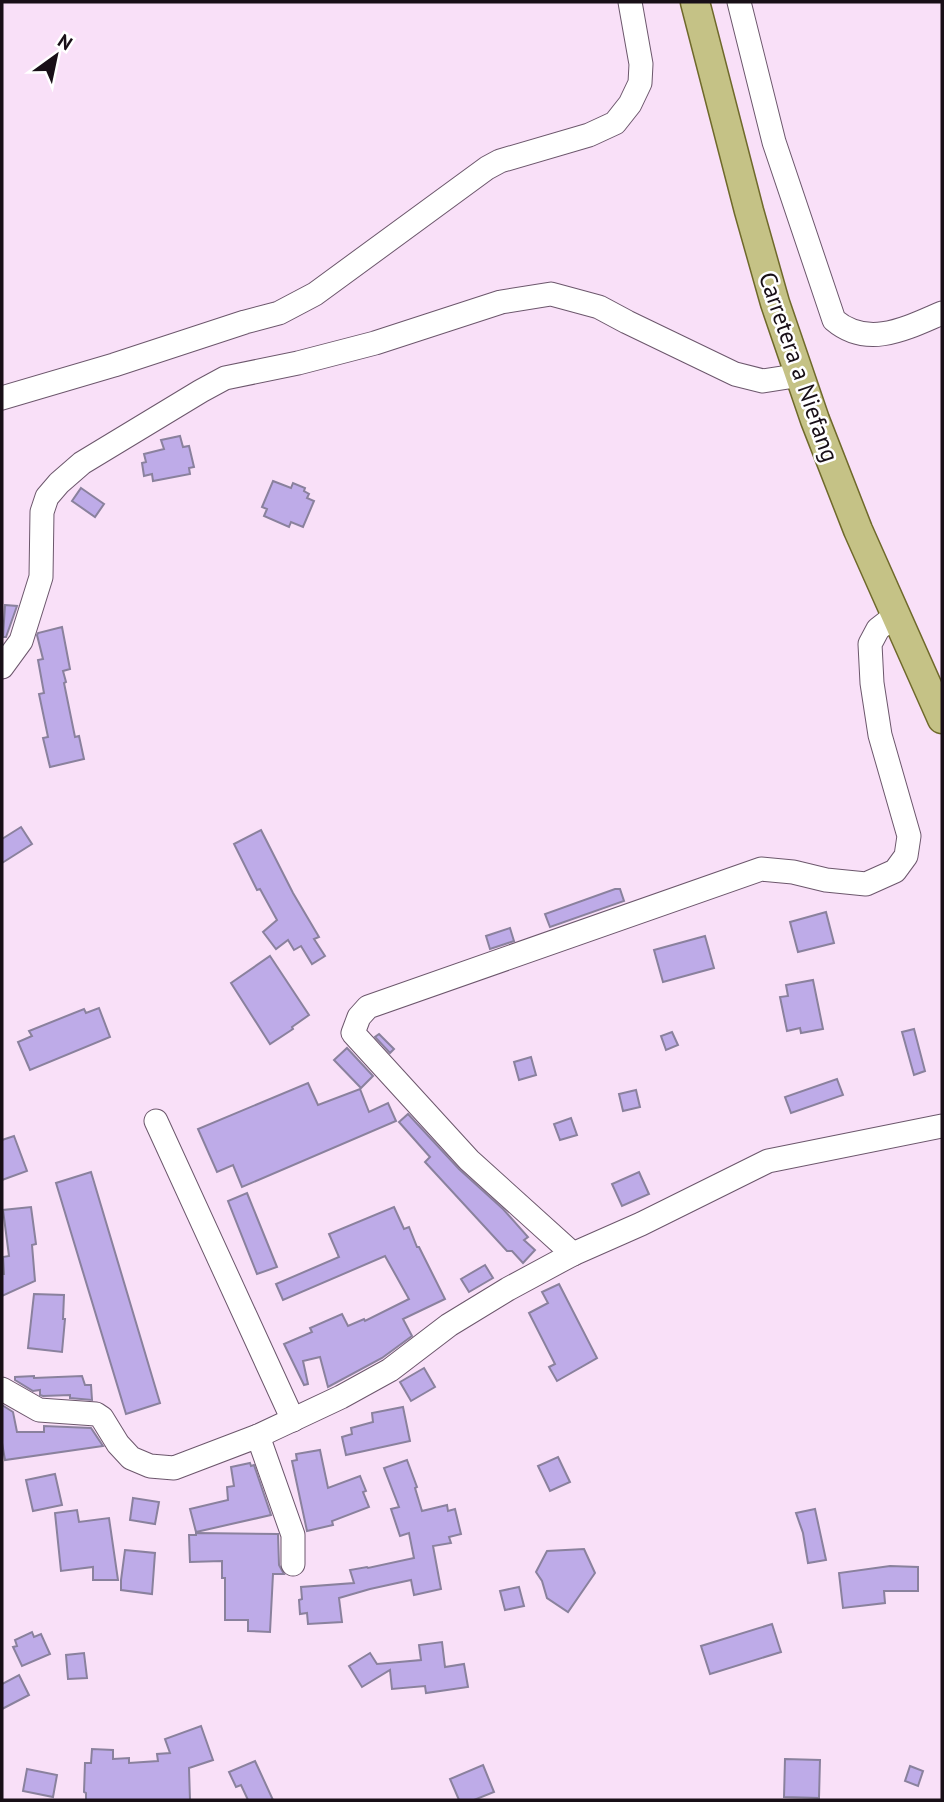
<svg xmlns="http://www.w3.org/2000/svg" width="944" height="1802" font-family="'PT Sans',sans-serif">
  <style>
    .building { fill: #beabe8; stroke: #8a819d; stroke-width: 2 }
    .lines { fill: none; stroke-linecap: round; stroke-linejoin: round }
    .minor-casing { stroke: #6c576c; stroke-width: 25 }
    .major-casing { stroke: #6f692b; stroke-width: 31 }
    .minor { stroke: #fff; stroke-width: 23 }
    .major { stroke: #c5c286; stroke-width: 28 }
    .labels { text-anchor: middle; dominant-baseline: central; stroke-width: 5; stroke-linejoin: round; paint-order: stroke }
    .street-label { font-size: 24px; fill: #180f17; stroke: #fff }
  </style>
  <rect width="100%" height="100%" fill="#f9e0f8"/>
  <!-- building -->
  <g class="building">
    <polygon points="180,436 183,447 189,446 194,467 189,468 190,474 153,481 152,474 144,476 142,463 146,462 144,454 164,449 161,440"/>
    <polygon points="273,481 291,488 293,483 305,488 304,491 309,494 307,498 314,501 303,527 291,522 289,527 264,516 267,509 262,507"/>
    <polygon points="81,488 104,504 95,517 72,501"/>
    <polygon points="5,605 17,606 6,637 3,637"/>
    <polygon points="62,627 70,669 63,671 66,682 64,683 75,737 79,736 84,759 50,767 43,738 48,737 39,694 44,693 38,660 43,659 37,635 38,633"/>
    <polygon points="21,827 32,844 2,863 2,839"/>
    <polygon points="261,830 293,893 319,937 314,939 325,956 312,964 301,946 294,950 288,940 276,949 263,932 277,920 260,889 257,890 234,844"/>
    <polygon points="615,889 620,889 624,901 550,927 545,914"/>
    <polygon points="826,912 834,943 798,952 790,922"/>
    <polygon points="510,928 514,941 490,949 486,936"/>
    <polygon points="705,936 714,968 663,982 654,950"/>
    <polygon points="270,956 309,1015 292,1027 293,1029 270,1044 231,983"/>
    <polygon points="813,980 823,1029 801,1033 800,1028 787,1031 780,997 788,996 786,985"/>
    <polygon points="99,1008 110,1037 30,1070 18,1042 32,1036 29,1031 84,1009 86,1013"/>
    <polygon points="914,1029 925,1071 914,1075 902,1032"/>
    <polygon points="672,1032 678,1045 666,1050 661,1036"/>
    <polygon points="379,1034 394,1049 390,1053 375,1037"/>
    <polygon points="347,1048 373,1076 361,1088 334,1060"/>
    <polygon points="531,1057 536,1075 519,1080 514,1062"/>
    <polygon points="837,1079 843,1095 791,1113 785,1097"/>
    <polygon points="308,1083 318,1105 360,1089 369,1112 388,1103 396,1121 242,1187 233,1165 217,1172 198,1129"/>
    <polygon points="636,1090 640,1107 623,1111 619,1094"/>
    <polygon points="408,1114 459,1169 503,1209 528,1237 524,1240 535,1250 523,1263 512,1251 507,1251 425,1162 430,1157 399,1122"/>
    <polygon points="571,1118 577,1135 560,1140 554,1124"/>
    <polygon points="14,1136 27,1171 2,1180 2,1140"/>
    <polygon points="91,1172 160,1403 126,1414 56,1183"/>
    <polygon points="639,1172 649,1194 622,1206 612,1184"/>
    <polygon points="247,1193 277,1267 257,1274 228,1201"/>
    <polygon points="31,1207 36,1244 32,1245 35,1281 2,1296 2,1274 4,1274 3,1257 9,1256 3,1210"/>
    <polygon points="394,1207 404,1229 409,1227 417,1247 419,1247 445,1299 403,1319 412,1336 382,1358 328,1387 320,1357 303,1361 308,1384 304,1385 284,1344 312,1332 310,1328 342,1314 348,1326 364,1319 365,1321 409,1299 385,1256 283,1300 276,1284 339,1257 329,1234"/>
    <polygon points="485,1265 493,1278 469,1292 461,1279"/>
    <polygon points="559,1284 597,1358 557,1381 549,1367 555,1364 529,1313 548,1303 542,1292"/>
    <polygon points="34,1294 64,1295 63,1319 65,1319 62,1352 28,1348"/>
    <polygon points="424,1368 435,1387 411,1401 400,1382"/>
    <polygon points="34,1376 34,1378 82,1376 85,1385 91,1385 92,1400 70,1398 70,1395 43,1396 40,1395 40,1390 33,1391 15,1380 15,1377"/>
    <polygon points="2,1405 13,1412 17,1432 44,1432 44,1426 91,1428 103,1446 5,1460 2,1443"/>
    <polygon points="403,1407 410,1441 346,1455 342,1437 352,1434 351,1428 373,1422 372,1413"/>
    <polygon points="320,1450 328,1488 360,1476 366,1491 363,1492 369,1507 332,1521 333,1525 307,1531 292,1461 297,1460 296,1454"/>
    <polygon points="558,1457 570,1482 550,1491 538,1466"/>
    <polygon points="407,1460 417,1487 415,1488 422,1511 447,1505 448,1511 455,1509 461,1534 449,1537 451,1543 433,1546 441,1589 414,1595 411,1580 370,1589 339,1598 342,1622 308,1624 307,1613 300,1614 299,1600 302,1599 301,1587 354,1583 350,1570 367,1567 368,1568 414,1558 409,1533 400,1536 391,1509 399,1507 384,1468"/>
    <polygon points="250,1463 251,1466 254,1465 271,1515 196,1532 190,1509 228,1500 227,1487 234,1486 231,1467"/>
    <polygon points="55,1474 62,1505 33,1511 26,1480"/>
    <polygon points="133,1498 159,1502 155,1524 130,1520"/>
    <polygon points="815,1509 826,1560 808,1563 803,1533 796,1513"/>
    <polygon points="77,1510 79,1522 109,1518 118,1580 93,1580 93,1567 61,1571 55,1513"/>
    <polygon points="196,1533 278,1534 279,1565 284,1574 273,1574 270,1632 248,1631 248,1620 225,1620 225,1578 222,1578 222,1561 190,1562 189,1535 196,1535"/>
    <polygon points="584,1549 595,1573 568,1612 547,1598 542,1581 536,1572 547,1551"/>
    <polygon points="125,1550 155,1553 152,1594 121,1590 121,1580"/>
    <polygon points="890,1566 918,1567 918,1591 884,1591 885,1603 843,1608 839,1573"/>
    <polygon points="519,1587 524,1606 505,1610 500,1591"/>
    <polygon points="772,1624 781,1652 710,1674 701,1646"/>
    <polygon points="32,1632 34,1637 41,1634 50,1654 22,1666 13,1647 17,1646 15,1640"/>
    <polygon points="442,1642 445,1667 464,1664 468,1687 426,1693 425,1686 392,1689 390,1670 362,1687 349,1666 370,1653 377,1664 421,1660 419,1645"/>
    <polygon points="84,1653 87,1678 68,1679 66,1655"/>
    <polygon points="19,1675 29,1695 2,1709 2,1684"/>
    <polygon points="201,1726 213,1760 189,1768 190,1800 86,1800 86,1793 84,1792 85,1763 91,1763 92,1749 113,1750 113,1759 129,1758 129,1763 158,1761 157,1754 170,1753 165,1739"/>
    <polygon points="785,1759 820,1760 819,1798 784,1797"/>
    <polygon points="255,1761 273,1800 248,1800 241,1785 236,1787 229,1772"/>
    <polygon points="483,1765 494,1792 474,1800 459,1800 450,1779"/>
    <polygon points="910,1766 923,1771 918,1786 905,1781"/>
    <polygon points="27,1769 57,1775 53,1797 23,1791"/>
  </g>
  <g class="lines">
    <defs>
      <g id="minor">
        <path d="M739,2l35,140 60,178c34,29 73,8 108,-7"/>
        <polyline points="2,398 114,365 245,322 279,313 315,294 487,168 500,161 589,135 615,123 630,104 640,83 641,64 630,2"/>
        <polyline points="2,667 21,641 41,577 42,512 47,497 59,483 82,463 201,391 225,378 298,363 375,343 501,302 551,294 599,307 627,322 735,374 763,381 801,375"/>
        <polyline points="156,1121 293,1420"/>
        <polyline points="573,1254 469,1160 353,1033 359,1017 368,1007 761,869 793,872 826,880 866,884 895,871 906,856 909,836 880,735 872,683 870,644 878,629 896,615"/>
        <polyline points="2,1389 39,1410 96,1414 102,1418 118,1444 131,1458 150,1466 174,1468 258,1436 341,1397 390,1370 449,1325 508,1289 573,1254 641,1224 768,1161 942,1126"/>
        <polyline points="258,1436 293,1535 293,1564"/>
      </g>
      <polyline id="major" points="695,2 749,211 775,303 815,420 858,530 942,719"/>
    </defs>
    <!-- minor casing -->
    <use href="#minor" class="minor-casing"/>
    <!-- major casing -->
    <use href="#major" class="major-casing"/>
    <!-- minor -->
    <use href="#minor" class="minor"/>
    <!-- major -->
    <use href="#major" class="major"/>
  </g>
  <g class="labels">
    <!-- street labels -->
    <g class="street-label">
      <text transform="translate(799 367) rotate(71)">Carretera a Niefang</text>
    </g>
  </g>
  <!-- border -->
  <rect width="944" height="1802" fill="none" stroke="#180f17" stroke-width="7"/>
  <!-- north arrow -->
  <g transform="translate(56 56) rotate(33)" stroke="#ffffff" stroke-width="5" paint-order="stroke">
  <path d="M0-5L12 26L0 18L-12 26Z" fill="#180f17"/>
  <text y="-10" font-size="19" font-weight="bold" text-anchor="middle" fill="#180f17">N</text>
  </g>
</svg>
